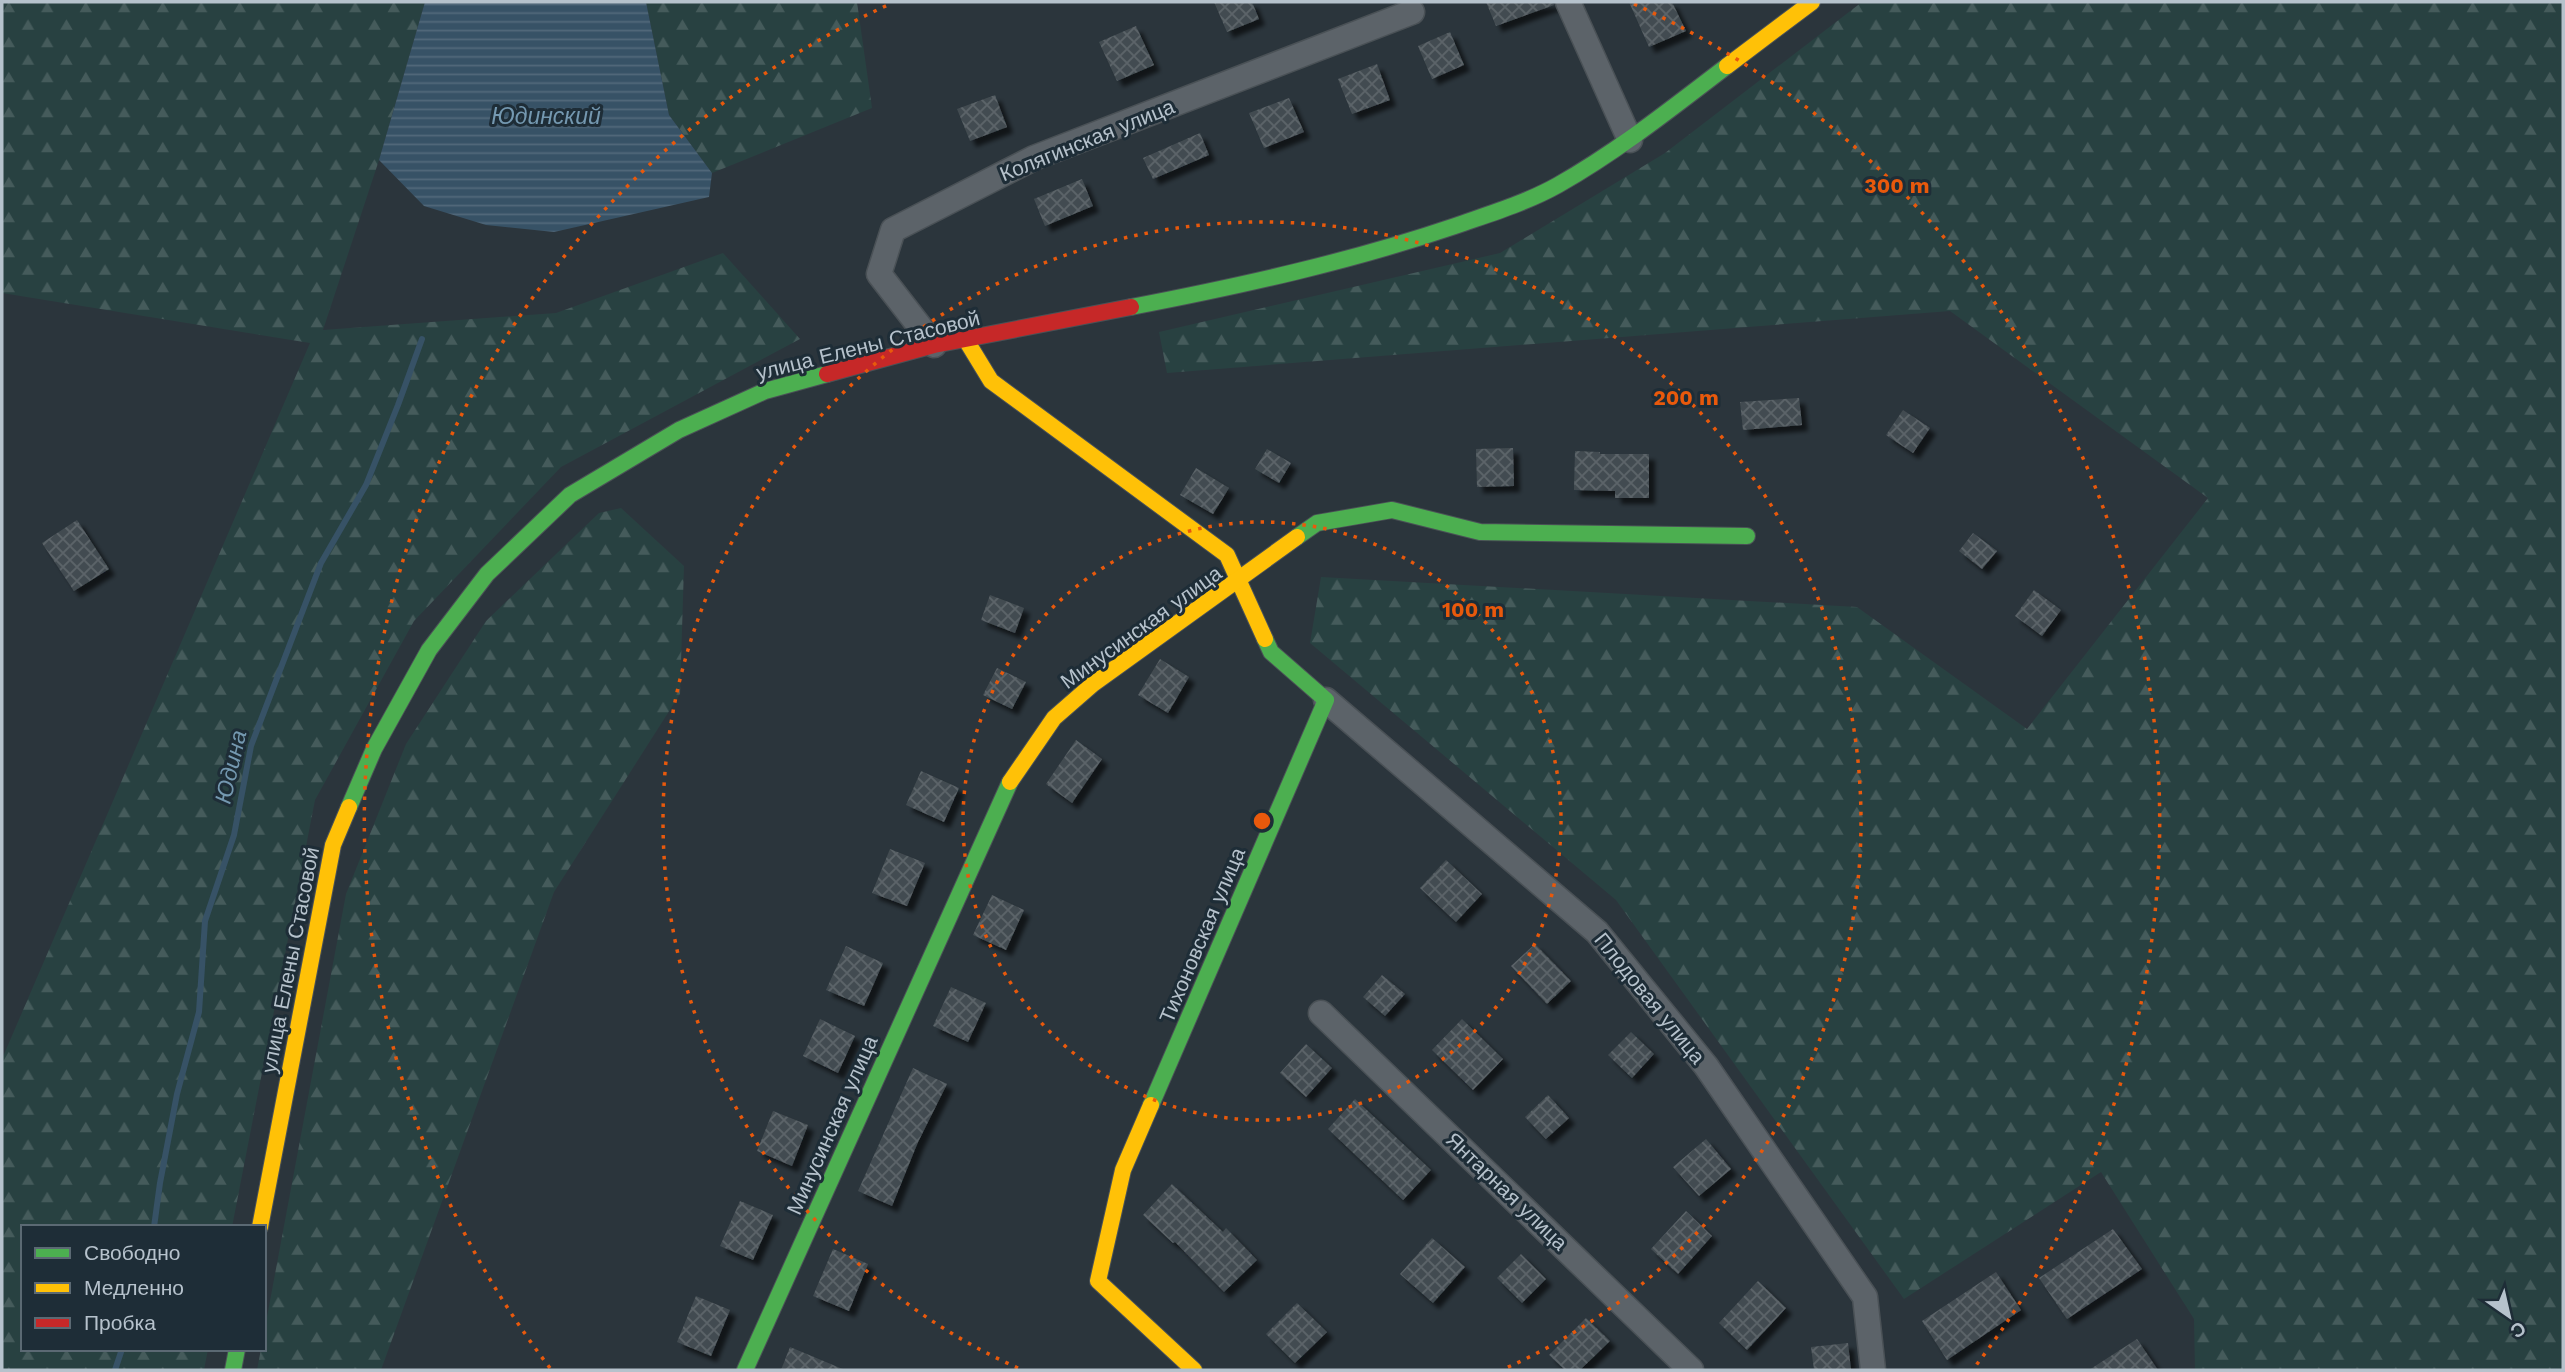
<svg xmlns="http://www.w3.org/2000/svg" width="2565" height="1372" font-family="'Work Sans',sans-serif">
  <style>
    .forest { fill: url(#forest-firs) }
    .water { fill: url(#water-rules) }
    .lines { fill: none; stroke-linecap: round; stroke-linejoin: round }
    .stream { stroke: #375266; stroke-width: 6 }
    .building { fill: url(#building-cross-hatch); filter: url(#shadow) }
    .street-casing { stroke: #4a5156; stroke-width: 27 }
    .fast-casing { stroke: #4a5156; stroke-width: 18 }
    .slow-casing { stroke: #4a5156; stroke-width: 18 }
    .jam-casing { stroke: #4a5156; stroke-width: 18 }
    .street { stroke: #5c6369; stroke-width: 24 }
    .fast { stroke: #4caf50; stroke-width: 16 }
    .slow { stroke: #ffc107; stroke-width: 16 }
    .jam { stroke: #c62828; stroke-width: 16 }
    .ring { fill: none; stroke: #e8590c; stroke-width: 3.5; stroke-dasharray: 3.5 7 }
    .labels { text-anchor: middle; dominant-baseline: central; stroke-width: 6; stroke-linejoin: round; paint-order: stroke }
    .street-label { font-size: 21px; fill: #b6c2cc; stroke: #1e2d37 }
    .water-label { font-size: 23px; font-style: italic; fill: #7498b0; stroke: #1e2d37 }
    .centre { fill: #e8590c; stroke: #1e2d37; stroke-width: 3.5 }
    .ring-label { font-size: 21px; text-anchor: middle; font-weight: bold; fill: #e8590c; stroke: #1e2d37; stroke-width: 6; stroke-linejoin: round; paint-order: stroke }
  </style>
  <defs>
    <pattern id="forest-firs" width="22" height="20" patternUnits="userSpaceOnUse" patternTransform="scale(1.75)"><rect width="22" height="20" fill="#284141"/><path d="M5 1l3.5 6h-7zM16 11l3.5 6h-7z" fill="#455b5b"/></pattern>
    <pattern id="water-rules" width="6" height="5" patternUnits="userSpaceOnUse" patternTransform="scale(1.75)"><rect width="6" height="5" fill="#375266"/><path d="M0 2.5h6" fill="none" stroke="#52697b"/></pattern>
    <pattern id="building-cross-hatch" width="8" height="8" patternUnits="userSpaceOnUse" patternTransform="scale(1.75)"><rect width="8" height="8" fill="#434c51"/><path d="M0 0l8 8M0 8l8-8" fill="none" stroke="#5c6469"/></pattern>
    <filter id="shadow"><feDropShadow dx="6" dy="6" stdDeviation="2" flood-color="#0009"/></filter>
  </defs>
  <rect width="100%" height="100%" fill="#2b353c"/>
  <!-- forest -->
  <g class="forest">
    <polygon points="2,2 425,2 379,160 323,330 556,313 723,253 800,339 561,467 414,621 315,800 232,1227 23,1227 23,1349 208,1349 204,1370 2,1370 2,1059 310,343 2,293"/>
    <polygon points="646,2 857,2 872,108 712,173 669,115"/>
    <polygon points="1862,2 2563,2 2563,1370 2195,1370 2194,1319 2101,1172 1904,1299 1616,900 1310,643 1321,577 1857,607 2027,729 2208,498 1950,311 1167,373 1159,332 1500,253 1665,153"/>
    <polygon points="621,508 684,566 680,694 554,892 381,1370 257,1370 261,1349 264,1349 264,1333 346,894 406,744 486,621 599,513"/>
  </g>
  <!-- water -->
  <polygon class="water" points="425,2 646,2 669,115 712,173 709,197 554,232 486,225 424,206 379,160"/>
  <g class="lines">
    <!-- stream -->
    <g class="stream">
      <polyline points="154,1227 160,1183 177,1094 199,1012 205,921 234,835 251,746 321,563 366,485 398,405 422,339"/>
      <polyline points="115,1370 122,1349"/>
    </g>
  </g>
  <!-- building -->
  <g class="building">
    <polygon points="1214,2 1252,2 1259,19 1227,32"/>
    <polygon points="1486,2 1553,2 1554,5 1496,26"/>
    <polygon points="1629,2 1672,2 1686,31 1649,47"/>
    <polygon points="1136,26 1154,65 1117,81 1099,42"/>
    <polygon points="1450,32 1464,65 1432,79 1418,46"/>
    <polygon points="1377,64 1390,100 1352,114 1338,79"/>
    <polygon points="995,95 1007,127 970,141 957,109"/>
    <polygon points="1289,98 1304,132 1264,148 1249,113"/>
    <polygon points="1200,133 1209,155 1153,179 1143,158"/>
    <polygon points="1082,179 1093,206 1045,226 1034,199"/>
    <polygon points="1799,398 1802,425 1743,430 1740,402"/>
    <polygon points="1903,410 1930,428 1913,453 1886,435"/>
    <polygon points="1513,448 1514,486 1477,487 1476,449"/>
    <polygon points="1267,449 1291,463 1279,483 1255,469"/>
    <polygon points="1575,451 1600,452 1600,454 1649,454 1649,498 1615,498 1615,491 1574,490"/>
    <polygon points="1196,468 1229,488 1213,514 1180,495"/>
    <polygon points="77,520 109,569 74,591 42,543"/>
    <polygon points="1973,533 1997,551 1982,569 1959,551"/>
    <polygon points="2034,590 2061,610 2042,636 2015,616"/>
    <polygon points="990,595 1024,608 1015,633 981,620"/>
    <polygon points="1160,659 1189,677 1168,713 1138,695"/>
    <polygon points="997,668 1026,682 1012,709 983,695"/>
    <polygon points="1076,740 1102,759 1072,803 1046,784"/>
    <polygon points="921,771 959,788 944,822 906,805"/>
    <polygon points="890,849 925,863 907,906 872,893"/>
    <polygon points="1446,860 1482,894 1456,922 1420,888"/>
    <polygon points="992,895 1024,910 1006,950 973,935"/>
    <polygon points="1535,944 1571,981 1547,1004 1511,966"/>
    <polygon points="846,946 883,963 864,1006 826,990"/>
    <polygon points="1382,975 1405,994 1385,1016 1363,997"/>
    <polygon points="951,987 986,1003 968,1042 933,1026"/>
    <polygon points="820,1019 855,1036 838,1073 803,1056"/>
    <polygon points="1462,1019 1503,1059 1473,1090 1432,1050"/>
    <polygon points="1631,1032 1654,1054 1632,1078 1608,1055"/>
    <polygon points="1306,1044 1332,1068 1306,1097 1280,1073"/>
    <polygon points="913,1068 947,1084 918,1142 892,1206 858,1191"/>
    <polygon points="1548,1095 1569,1118 1546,1139 1525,1117"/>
    <polygon points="1355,1099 1431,1170 1403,1200 1328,1129"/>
    <polygon points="773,1111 808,1125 792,1166 757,1151"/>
    <polygon points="1706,1139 1731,1169 1699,1196 1673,1167"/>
    <polygon points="1172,1184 1223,1232 1226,1228 1257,1260 1224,1292 1175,1242 1173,1243 1143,1215"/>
    <polygon points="740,1201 773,1215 753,1260 720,1246"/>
    <polygon points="1686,1211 1712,1236 1678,1274 1651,1249"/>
    <polygon points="2113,1229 2142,1269 2067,1319 2039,1278"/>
    <polygon points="1432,1238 1465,1267 1433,1303 1400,1274"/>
    <polygon points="833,1249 868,1264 849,1311 813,1296"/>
    <polygon points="1521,1254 1546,1279 1522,1303 1497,1278"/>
    <polygon points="1996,1272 2021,1310 1947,1360 1922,1321"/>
    <polygon points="1758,1281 1786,1308 1747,1350 1719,1323"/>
    <polygon points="696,1296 730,1310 711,1356 677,1342"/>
    <polygon points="1297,1303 1327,1332 1295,1363 1266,1334"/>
    <polygon points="1586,1318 1610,1341 1580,1370 1565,1370 1549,1355"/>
    <polygon points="2137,1339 2158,1370 2089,1370"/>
    <polygon points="1848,1343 1851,1370 1814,1370 1811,1347"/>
    <polygon points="790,1347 845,1370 781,1370"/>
  </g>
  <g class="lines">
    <defs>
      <g id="street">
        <polyline points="1568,2 1630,140"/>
        <polyline points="934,345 879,274 893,230 1034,158 1412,12"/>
        <polyline points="1326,700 1597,932 1706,1066 1865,1297 1873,1370"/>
        <polyline points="1321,1013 1691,1370"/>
      </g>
      <g id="fast">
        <path d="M1131,307c109,-21 218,-45 324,-81 34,-12 71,-23 103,-41 60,-34 114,-77 169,-119"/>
        <polyline points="1297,537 1317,523 1392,510 1480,532 1747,536"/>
        <polyline points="349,807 374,749 429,650 487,574 570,495 679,430 765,391 827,374"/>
        <polyline points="1151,1105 1326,700 1271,652 1265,639"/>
        <polyline points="233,1370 237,1349"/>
        <polyline points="745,1370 1010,782"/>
      </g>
      <g id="slow">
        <polyline points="1727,66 1812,2"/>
        <polyline points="966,340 991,381 1227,555 1265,639"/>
        <polyline points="1010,782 1054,718 1093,684 1297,537"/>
        <polyline points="1151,1105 1123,1170 1098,1281 1194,1370"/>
        <polyline points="260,1227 333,845 349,807"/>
      </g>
      <polyline id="jam" points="827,374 934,345 1131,307"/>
    </defs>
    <!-- street casing -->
    <use href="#street" class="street-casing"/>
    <!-- fast casing -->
    <use href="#fast" class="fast-casing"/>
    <!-- slow casing -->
    <use href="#slow" class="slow-casing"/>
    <!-- jam casing -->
    <use href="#jam" class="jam-casing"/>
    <!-- street -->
    <use href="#street" class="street"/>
    <!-- fast -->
    <use href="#fast" class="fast"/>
    <!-- slow -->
    <use href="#slow" class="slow"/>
    <!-- jam -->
    <use href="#jam" class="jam"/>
  </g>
  <!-- distance rings -->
  <g class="ring">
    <circle cx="1262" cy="821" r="299"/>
    <path d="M1018 1368A599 599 0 1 1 1506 1368"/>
    <path d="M550 1368A898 898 0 0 1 890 4M1634 4A898 898 0 0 1 1974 1368"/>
  </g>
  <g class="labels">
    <!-- street labels -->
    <g class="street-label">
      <text transform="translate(1087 140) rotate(-22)">Колягинская улица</text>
      <text transform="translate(868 345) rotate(-14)">улица Елены Стасовой</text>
      <text transform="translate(1141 627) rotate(-36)">Минусинская улица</text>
      <text transform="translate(1202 935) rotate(-67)">Тихоновская улица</text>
      <text transform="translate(290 960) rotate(-79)">улица Елены Стасовой</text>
      <text transform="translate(1650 998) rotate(51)">Плодовая улица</text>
      <text transform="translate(832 1125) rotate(-66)">Минусинская улица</text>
      <text transform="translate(1507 1191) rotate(44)">Янтарная улица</text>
    </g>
    <!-- water labels -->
    <g class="water-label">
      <text x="546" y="116">Юдинский</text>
      <text transform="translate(231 767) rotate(-77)">Юдина</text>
    </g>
  </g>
  <circle cx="1262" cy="821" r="10" class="centre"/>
  <g class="ring-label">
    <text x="1897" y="193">300 m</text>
    <text x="1686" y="405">200 m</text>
    <text x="1473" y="617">100 m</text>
  </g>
  <!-- border -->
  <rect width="2565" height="1372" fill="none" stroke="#b6c2cc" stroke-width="7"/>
  <!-- legend -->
  <rect x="21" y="1225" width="245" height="126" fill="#1e2d37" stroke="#5b6973" stroke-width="2"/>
  <rect x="35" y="1248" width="35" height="10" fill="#4caf50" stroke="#5b6973" stroke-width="2"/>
  <text x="84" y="1260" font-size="21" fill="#b6c2cc">Свободно</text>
  <rect x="35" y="1283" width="35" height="10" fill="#ffc107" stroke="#5b6973" stroke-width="2"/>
  <text x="84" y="1295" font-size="21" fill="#b6c2cc">Медленно</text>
  <rect x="35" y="1318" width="35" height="10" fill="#c62828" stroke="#5b6973" stroke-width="2"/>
  <text x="84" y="1330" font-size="21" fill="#b6c2cc">Пробка</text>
  <!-- north arrow -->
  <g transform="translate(2509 1316) rotate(146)" stroke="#1e2d37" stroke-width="5" paint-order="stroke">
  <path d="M0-5L12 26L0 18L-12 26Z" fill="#b6c2cc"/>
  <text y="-10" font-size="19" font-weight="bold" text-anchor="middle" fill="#b6c2cc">С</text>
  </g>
</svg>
